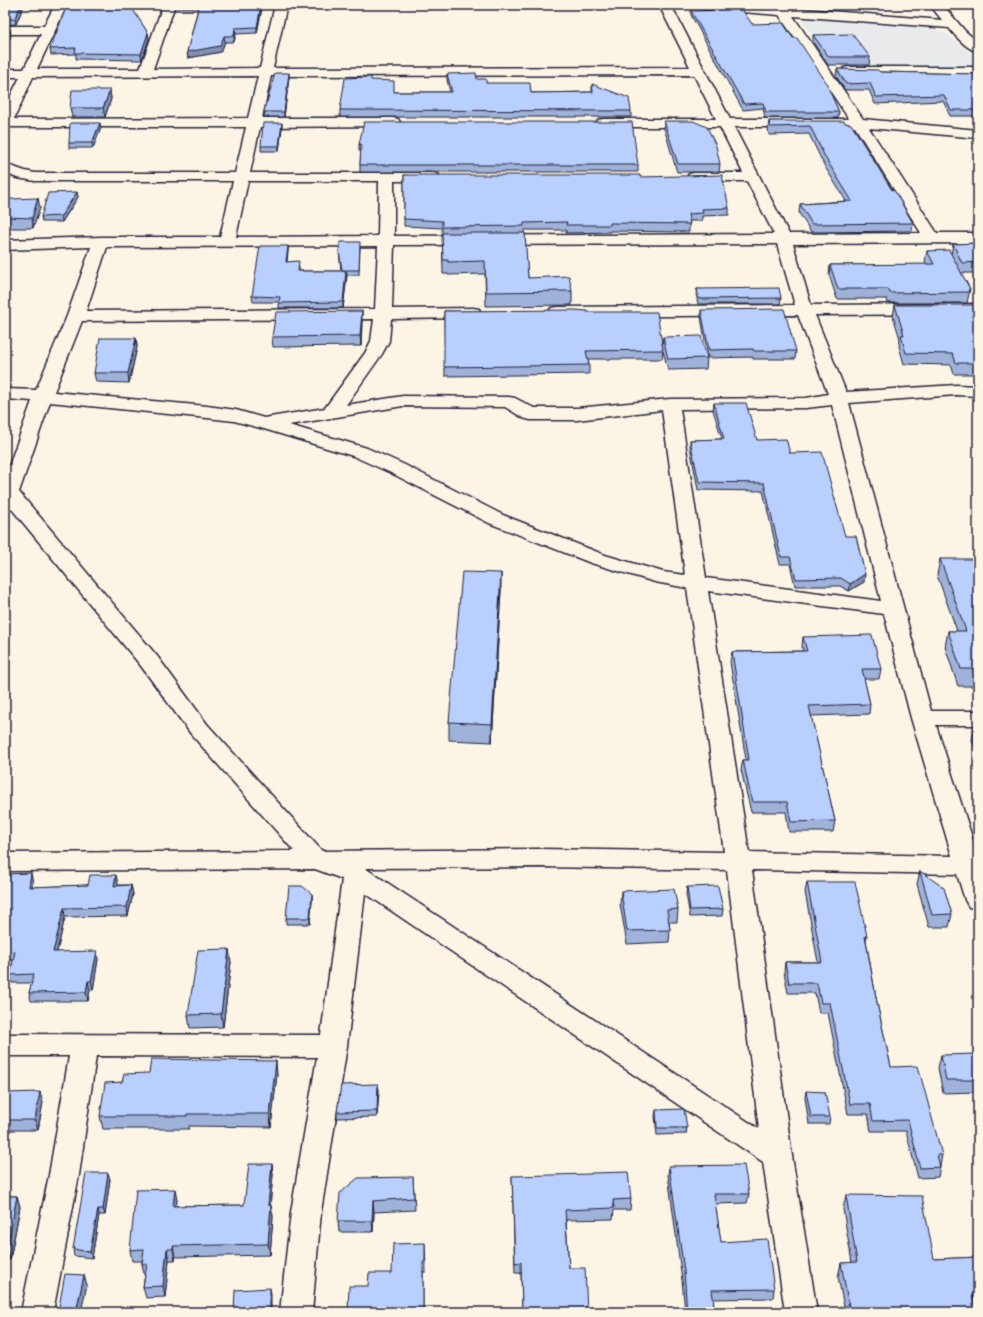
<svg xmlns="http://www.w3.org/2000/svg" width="983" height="1317" font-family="Sriracha,sans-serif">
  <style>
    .built { fill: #e8eaec }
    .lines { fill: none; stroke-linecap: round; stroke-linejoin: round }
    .minor-casing { stroke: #22223b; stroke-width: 3 }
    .minor { fill: #fcf5e5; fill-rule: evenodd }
    .wall { fill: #9fb2da; stroke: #22223b }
    .shaded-wall { fill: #8291b2; stroke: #22223b }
    .building { fill: #b9cffe; stroke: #22223b }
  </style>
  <rect width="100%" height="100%" fill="#fcf5e5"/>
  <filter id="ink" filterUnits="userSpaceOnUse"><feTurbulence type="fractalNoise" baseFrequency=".025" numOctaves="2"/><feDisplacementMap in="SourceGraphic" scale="8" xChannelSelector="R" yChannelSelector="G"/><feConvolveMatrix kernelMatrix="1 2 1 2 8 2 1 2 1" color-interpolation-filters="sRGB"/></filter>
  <g filter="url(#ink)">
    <!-- built -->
    <polygon class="built" points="810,18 931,28 946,33 978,59 978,65 976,66 846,67 830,62 802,21"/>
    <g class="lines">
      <defs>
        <g id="minor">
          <path d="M55,5h12l-30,64h103l23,-64h12l-22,64 107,-1 15,-63h12l-14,63 417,-1 -31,-62h12l59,114h119l-70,-104 -72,-6 -4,-1 -2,-3h52l189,15 -12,-15h13l22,26 13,11v10c-11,-3 -22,-15 -29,-24l-156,-12 70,103 115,11v8l-109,-10 68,105h41v10l-185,1 18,61 167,-1v10l-163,1 31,77 110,-7 22,1v10l-22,-1 -107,8 82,308h47v14h-42l42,131v53l-9,-2 -4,-7 -8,-26 -205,-4 40,286 25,156h-32l-22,-150 -398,-269 -18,153 -26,166 -9,100h-32l11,-100 26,-155 -221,-1 -17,119 -26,137h-32l28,-137 20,-119h-64v-22l316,1 21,-156 -27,-10 -310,2v-18l289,-2 -103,-117 -50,-68 -130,-158 -6,2v-33l27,-76 -27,-2v-10l31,1 31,-74 24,-69 -86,3v-10l96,-3h119l13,-56h-198l-18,-3 -12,-5v-9l20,7 10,2h200l11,-46h-235l-6,3v-23l15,-30h-15v-8h19l17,-35h-36v-8h39zM694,75l22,44h-113l-5,1 -2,3 2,3 5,1h117l23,46h-49l-5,1 -2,3 2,3 5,1h53l27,53 -380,2v-55h39l5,-1 2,-3 -2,-3 -5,-1h-183l10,-46 133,-1 5,-1 2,-3 -2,-3 -5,-1h-131l9,-42zM258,76l-10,42 -234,1 19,-42zM734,127h121l66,106 -132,1zM248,181h131l-1,55 -142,1zM777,244l18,61 -238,2 -6,1 -2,4 2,4 6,1 241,-2 30,79 -22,4 -136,1 -93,9h-43l-19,-10 -6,-1 -106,-1 -57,9 36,-51 7,-13 2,-22 82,-1 6,-1 2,-4 -2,-4 -6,-1 -81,1 2,-64zM378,246l-3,63 -289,2 21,-64zM374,319l-3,22 -6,12 -40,55 -61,10 -28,-8 -29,-4 -153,-14 28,-71zM50,402l157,16 27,3 30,8 89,27 38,17 98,50 102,40 64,19 32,6 37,264 -184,-3 -218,2 -115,-127 -50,-68 -138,-164zM832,405l49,196 -175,-23 -26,-169 126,-1zM403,406l102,1 18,11 7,2h47l85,-10 23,165 -22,-3 -58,-17 -102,-40 -98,-50 -38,-17 -78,-23zM708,591l176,23 27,104 41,138 -203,-4zM540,867l187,3 32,259 -394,-261z"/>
          <polygon points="849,67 978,67 978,75 844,74 842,71 844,68"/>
        </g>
      </defs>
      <!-- minor casing -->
      <use href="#minor" class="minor-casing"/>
      <!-- minor -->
      <use href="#minor" class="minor"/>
    </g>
    <!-- wall -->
    <g class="wall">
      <polygon points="5,5 24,5 16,24 5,25"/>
      <polygon points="67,5 162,5 160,8 132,9 148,33 149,39 142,60 76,59 76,54 51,55 50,49"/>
      <polygon points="175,5 263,5 262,8 257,33 236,34 234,42 225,42 221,52 188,58 187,52 198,8 176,8"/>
      <polygon points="691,11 752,24 793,38 828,85 828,88 839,112 838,118 765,118 763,108 743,110 691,15"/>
      <polygon points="813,35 870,57 869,65 828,65 813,42"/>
      <polygon points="837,69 880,72 978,74 978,116 950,116 943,101 875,104 869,90 845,90 836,76"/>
      <polygon points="447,74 477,79 486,83 531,93 592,92 592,84 631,111 631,117 340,117 340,110 371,80 394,92 450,92 447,80"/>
      <polygon points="289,77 284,117 265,117 264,112 267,102"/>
      <polygon points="110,90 111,99 105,117 72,117 70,108"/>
      <polygon points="664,121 720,164 719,172 677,172 664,128"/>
      <polygon points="769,121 845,123 892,190 913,223 912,231 811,232 799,213 800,204 846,201 825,167 809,134 769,135 768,128"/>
      <polygon points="101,128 93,148 69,148 69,143"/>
      <polygon points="282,128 279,151 261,151 261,146"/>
      <polygon points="359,144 638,165 638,172 360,172 360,165 361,151 359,151"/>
      <polygon points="404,175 729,208 729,215 702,216 702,221 689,221 689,232 610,231 610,232 566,233 566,230 524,230 528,278 572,291 572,305 486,306 485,274 448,275 448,274 443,274 442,228 404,226"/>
      <polygon points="77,192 78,197 62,222 42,222 41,217"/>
      <polygon points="40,208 33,228 5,228 5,210"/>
      <polygon points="978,243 978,273 961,273 970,289 967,303 888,303 887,299 837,299 829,275 830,265 927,265 925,261 927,251 951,254 953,244"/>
      <polygon points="288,246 288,251 287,262 299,267 299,271 341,271 339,251 360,248 359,275 347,275 343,308 279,308 279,302 253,302 252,296"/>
      <polygon points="697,289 781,298 780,304 698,304 696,294"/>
      <polygon points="895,305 978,313 978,374 954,374 951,365 904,364 899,346 900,339 893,316"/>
      <polygon points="701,310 796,351 795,359 753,359 753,357 708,358 701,317"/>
      <polygon points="444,311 587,312 662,347 663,337 707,358 706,369 668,370 663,351 662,359 588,359 589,365 589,374 445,376"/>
      <polygon points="362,321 361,346 273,347 272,337"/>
      <polygon points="136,338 137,347 129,383 96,382 94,373"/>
      <polygon points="714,403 757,440 790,453 845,536 864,582 849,591 840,586 795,586 790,564 780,564 763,491 698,490 690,447 690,440 722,439 713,410"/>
      <polygon points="940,559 978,569 978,686 958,686 945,647 948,631 957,631 937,575"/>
      <polygon points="501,590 492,742 449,740 449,722"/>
      <polygon points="803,637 881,669 879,679 864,679 870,704 869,714 811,716 835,821 833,832 789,832 786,812 751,812 741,770 743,760 746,760 730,662 732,652 803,651 802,647"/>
      <polygon points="978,717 978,758 972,740 977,718"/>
      <polygon points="920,871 952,914 949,927 929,927 917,884"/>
      <polygon points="5,874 33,882 32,887 88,885 118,883 117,885 131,885 133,894 128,916 65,917 57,952 98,959 93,990 90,990 88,1001 31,1001 29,993 32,983 12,983 10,975 13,960 5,960"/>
      <polygon points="807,882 867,936 866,940 877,1003 891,1067 942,1155 938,1177 918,1178 906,1131 871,1131 868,1114 848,1114 828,1013 819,1013 815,993 788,993 784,972 785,962 818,962 805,892"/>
      <polygon points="687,887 723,909 722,916 690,917 686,894"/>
      <polygon points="621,891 678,909 677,922 669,922 670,930 669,942 627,944 620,904"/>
      <polygon points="312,894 312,901 310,924 286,924 286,918"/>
      <polygon points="231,962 223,1027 190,1028 188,1015"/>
      <polygon points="941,1055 978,1061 978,1092 943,1093 938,1068"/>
      <polygon points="277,1074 271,1127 189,1126 189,1129 103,1129 100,1116"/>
      <polygon points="378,1084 379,1091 377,1117 337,1118 337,1112"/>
      <polygon points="806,1091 830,1117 829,1124 809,1124 805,1098"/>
      <polygon points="5,1093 43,1102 38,1130 5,1130"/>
      <polygon points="656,1110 687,1128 686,1134 657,1135 655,1116"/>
      <polygon points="272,1164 273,1175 270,1205 273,1216 270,1255 175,1257 175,1260 169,1260 165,1297 146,1298 143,1287 145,1275 144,1275 142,1264 142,1261 132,1261 130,1250 177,1200 176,1206 244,1205"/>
      <polygon points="669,1166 749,1194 747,1203 715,1204 721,1242 774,1289 773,1298 713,1299 715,1312 685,1312 682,1280 668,1175"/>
      <polygon points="512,1176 631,1199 630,1210 614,1210 613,1219 566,1220 569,1268 587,1312 522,1312 521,1273 515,1273"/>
      <polygon points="413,1177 415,1210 374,1212 373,1232 339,1232 338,1221"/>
      <polygon points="110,1179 105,1215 99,1215 92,1258 74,1256 73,1249"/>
      <polygon points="846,1195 934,1259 978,1257 978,1308 975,1308 976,1312 845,1312 838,1277 841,1263 852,1263 843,1209"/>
      <polygon points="5,1196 17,1196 20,1207 10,1260 5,1260"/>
      <polygon points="425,1243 426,1272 423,1272 423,1312 348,1312 368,1286 392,1273"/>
    </g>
    <!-- shaded-wall -->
    <g class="shaded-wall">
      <polygon points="21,5 24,5 16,24 15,19"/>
      <polygon points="261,5 263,5 262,8 257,33 257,27"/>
      <polygon points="235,28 236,34 234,42 234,36"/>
      <polygon points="10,29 11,36 5,48 5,40"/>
      <polygon points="148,33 149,39 142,60 141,54"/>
      <polygon points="224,36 225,42 221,52 188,58 187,52"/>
      <polygon points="289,73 289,77 284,117 284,112"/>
      <polygon points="110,90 111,99 105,117 103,108"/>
      <polygon points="100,123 101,128 93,148 92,143"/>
      <polygon points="282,123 282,128 279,151 279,146"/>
      <polygon points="77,192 78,197 62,222 61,216"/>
      <polygon points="38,198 40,208 33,228 32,218"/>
      <polygon points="288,246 288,251 286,267 286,262"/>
      <polygon points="346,271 347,276 343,308 343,302"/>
      <polygon points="362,311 362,321 361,346 360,336"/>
      <polygon points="136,338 137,347 129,383 128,373"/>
      <polygon points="501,573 501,590 492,742 492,724"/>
      <polygon points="865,574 864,582 849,591 850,584"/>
      <polygon points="31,873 33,882 31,895 29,887"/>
      <polygon points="116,875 118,883 116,894 114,886"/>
      <polygon points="131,885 133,894 128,916 127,907"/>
      <polygon points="312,894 312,901 310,924 310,918"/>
      <polygon points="64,908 65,917 55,960 53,952"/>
      <polygon points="229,949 231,962 223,1027 221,1014"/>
      <polygon points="97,951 98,959 93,990 91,981"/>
      <polygon points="88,981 90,990 88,1001 86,992"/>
      <polygon points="276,1061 277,1074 271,1127 270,1114"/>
      <polygon points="378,1084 379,1091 377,1117 377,1111"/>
      <polygon points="40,1092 43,1102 38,1130 35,1120"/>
      <polygon points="272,1164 273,1175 269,1216 268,1205"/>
      <polygon points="108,1173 110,1179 105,1215 103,1209"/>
      <polygon points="175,1189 177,1200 175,1217 173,1206"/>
      <polygon points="17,1196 20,1207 10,1260 7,1249"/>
      <polygon points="373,1201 374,1212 373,1232 372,1221"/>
      <polygon points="271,1205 273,1216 270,1255 268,1244"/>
      <polygon points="98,1209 99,1215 92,1258 90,1252"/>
      <polygon points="173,1246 175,1257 175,1260 173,1249"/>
      <polygon points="167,1249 169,1260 165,1297 163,1286"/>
      <polygon points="84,1275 87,1285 81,1312 76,1312"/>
      <polygon points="270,1288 271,1294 271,1312 270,1312"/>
    </g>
    <!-- building -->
    <g class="building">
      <polygon points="5,5 21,5 15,19 5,19"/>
      <polygon points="67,5 130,5 148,33 141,54 75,53 76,48 50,49"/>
      <polygon points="199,5 261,5 257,27 235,28 234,36 224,36 220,46 187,52"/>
      <polygon points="720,7 741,8 752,24 783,23 793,38 797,38 828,85 827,85 839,112 766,112 763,103 744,104 691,11 718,10"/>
      <polygon points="5,29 10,29 5,40"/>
      <polygon points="852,34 870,57 829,57 813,35"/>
      <polygon points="837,69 878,70 880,72 978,74 978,110 951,110 944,95 876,97 870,83 846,84"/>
      <polygon points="275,73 289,73 284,112 264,112 266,102 267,102"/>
      <polygon points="476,73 477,79 486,79 486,83 530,83 531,93 593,92 592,84 629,98 631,111 340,110 345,78 371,77 371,80 394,81 394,92 452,92 447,74"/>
      <polygon points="72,90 110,90 103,108 70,108"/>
      <polygon points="664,121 693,121 707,127 716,146 720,164 678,164"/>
      <polygon points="769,121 844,121 845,123 851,124 892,190 894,190 913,223 812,224 800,204 852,201 826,159 810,126 770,127"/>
      <polygon points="364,122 632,122 638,165 360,165 361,144 359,144"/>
      <polygon points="70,123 100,123 92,143 69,143"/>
      <polygon points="263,123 282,123 279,146 261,146"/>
      <polygon points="404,175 640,175 640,177 722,175 729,208 702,209 703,213 688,214 690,224 610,223 610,225 566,225 567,222 524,223 524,226 442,227 442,221 404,219"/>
      <polygon points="77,192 61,216 41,217 48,193"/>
      <polygon points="38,198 32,218 5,217 5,210 11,199"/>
      <polygon points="442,233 525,233 528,278 569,276 572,291 486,292 485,261 448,262 448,260 443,260"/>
      <polygon points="340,242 360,242 359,270 342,270 339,251"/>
      <polygon points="978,243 978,262 962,263 953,244"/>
      <polygon points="260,246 288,246 286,262 299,261 298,271 346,271 343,302 279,303 280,297 252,296"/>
      <polygon points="949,250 970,289 968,290 969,292 890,293 888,289 838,289 830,265 934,264 927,251"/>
      <polygon points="779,288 781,298 699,299 697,289"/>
      <polygon points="895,305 974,305 978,313 978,363 956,363 953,354 906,353 901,335 904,335"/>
      <polygon points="784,309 796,351 754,351 753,349 709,350 701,310"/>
      <polygon points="575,310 587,311 587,312 657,312 663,350 586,351 589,365 444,367 444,311"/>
      <polygon points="362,311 360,336 272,337 276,312"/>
      <polygon points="701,336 707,358 668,359 663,337"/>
      <polygon points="100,338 136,338 128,373 94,373"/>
      <polygon points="714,403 746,403 757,440 786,439 790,453 822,452 845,536 856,536 865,574 850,584 841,578 796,579 790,557 781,557 764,483 699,482 690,440 724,439"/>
      <polygon points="940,559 974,559 978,569 978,669 961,669 948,631 966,631"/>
      <polygon points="462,572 501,573 492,724 449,722"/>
      <polygon points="872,635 881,669 862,669 870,704 809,706 835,821 791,822 787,802 752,802 743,760 749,760 732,652 807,651 803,637"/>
      <polygon points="920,871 944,888 952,914 932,915"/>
      <polygon points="31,873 29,887 88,885 90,875 116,875 114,886 131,885 127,907 64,908 53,952 97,951 91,981 88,981 86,992 29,993 34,974 10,975 15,951 5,952 5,874"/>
      <polygon points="807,882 855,882 867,936 865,936 877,1003 891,1067 918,1066 942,1155 937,1155 940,1167 920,1168 908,1120 873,1121 870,1104 850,1104 830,1003 821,1003 817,983 789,983 785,962 822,962"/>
      <polygon points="289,886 302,886 312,894 310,918 286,918"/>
      <polygon points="718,886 723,909 690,910 687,887"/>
      <polygon points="674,889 678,909 667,910 670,930 627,931 621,891"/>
      <polygon points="229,949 221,1014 188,1015 198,950"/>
      <polygon points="976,1054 978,1061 978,1080 946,1080 941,1055"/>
      <polygon points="151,1059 276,1061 270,1114 187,1114 187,1116 100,1116 105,1083 122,1082 124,1074 149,1073"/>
      <polygon points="378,1084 377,1111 337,1112 341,1085"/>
      <polygon points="806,1091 825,1092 830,1117 811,1117"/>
      <polygon points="40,1092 35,1120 5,1120 5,1093"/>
      <polygon points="684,1109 687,1128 657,1128 656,1110"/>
      <polygon points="249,1164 272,1164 268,1205 271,1205 268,1244 173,1246 173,1249 167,1249 163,1286 143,1287 147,1264 142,1264 144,1249 130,1250 136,1190 175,1189 173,1206 244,1205"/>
      <polygon points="744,1165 749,1194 714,1194 721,1242 767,1239 774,1289 712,1290 715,1312 687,1312 684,1271 669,1166"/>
      <polygon points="628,1172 631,1199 613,1200 614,1208 565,1210 569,1268 585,1268 587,1312 522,1312 521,1262 515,1263 512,1176 591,1174 591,1173"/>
      <polygon points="86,1173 108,1173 103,1209 98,1209 90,1252 73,1249"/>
      <polygon points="413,1177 414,1198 373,1201 372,1221 338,1221 340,1193 358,1178"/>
      <polygon points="846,1195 922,1196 934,1259 978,1257 978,1294 972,1294 976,1312 850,1312 841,1263 857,1262"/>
      <polygon points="5,1196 17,1196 7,1249 5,1249"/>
      <polygon points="425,1243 425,1262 423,1262 423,1312 348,1312 349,1286 368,1286 369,1273 392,1273 393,1244"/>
      <polygon points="65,1274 84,1275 76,1312 58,1312"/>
      <polygon points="270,1288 270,1312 234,1312 235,1290"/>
    </g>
  </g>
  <!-- margin -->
  <rect width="983" height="1317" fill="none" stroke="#fcf5e5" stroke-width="20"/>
  <rect x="10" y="10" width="963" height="1297" fill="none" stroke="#22223b" stroke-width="1.5" filter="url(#ink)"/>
</svg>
